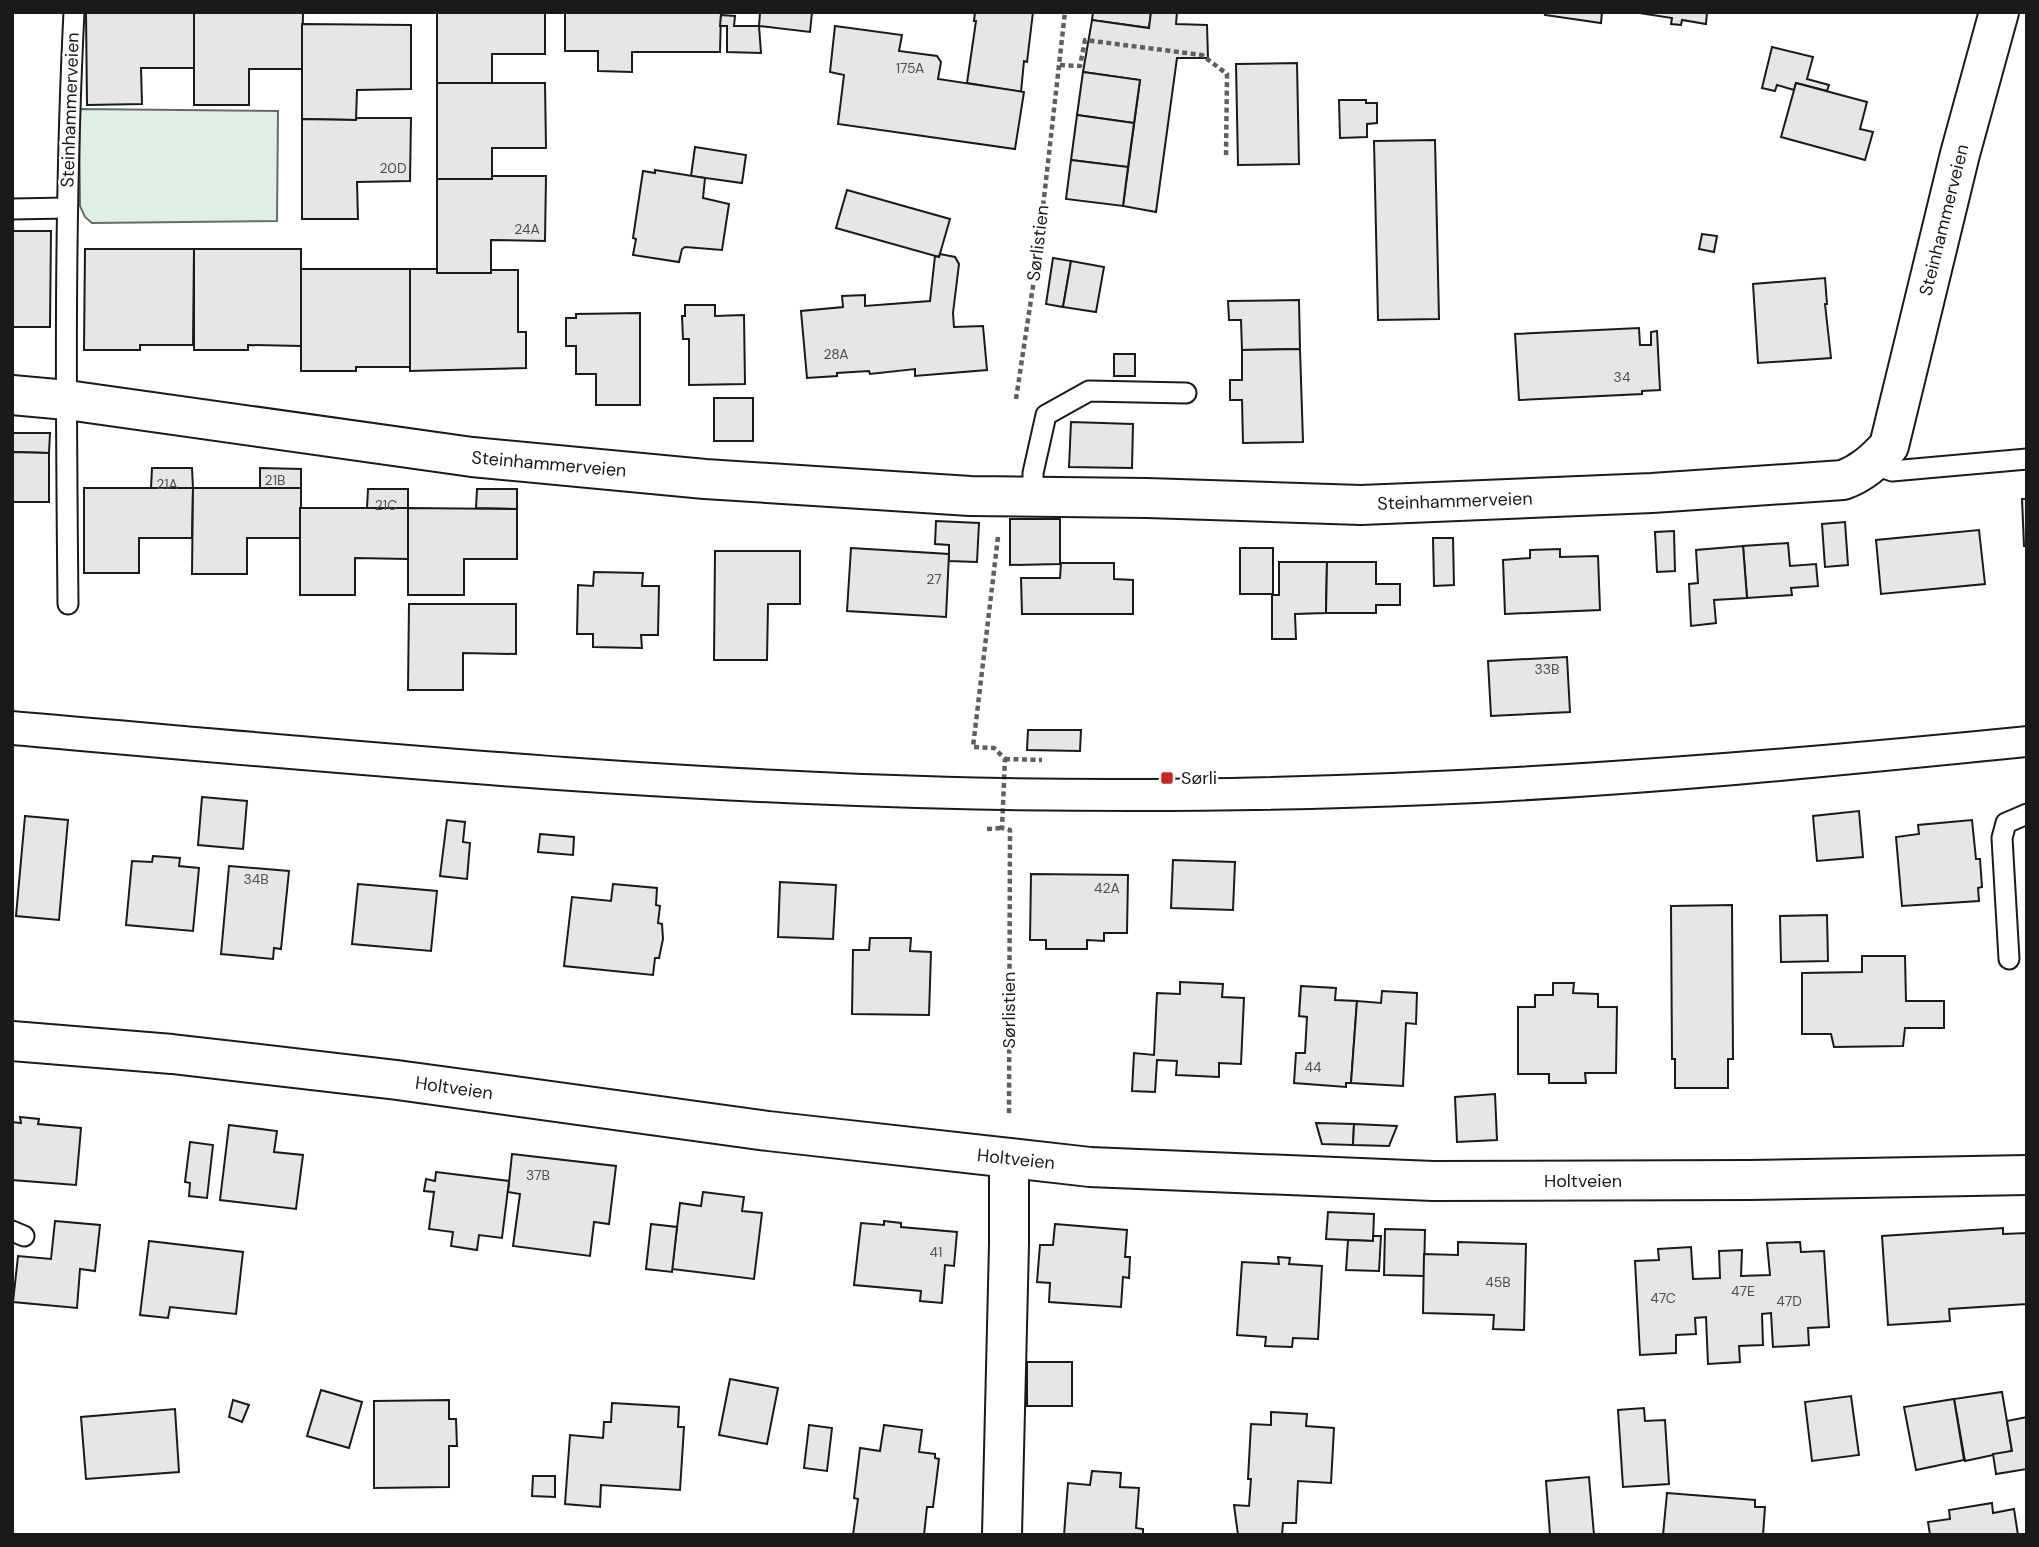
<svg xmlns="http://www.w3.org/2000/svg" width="2039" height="1547" font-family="'DM Sans',sans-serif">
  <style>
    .green { fill: #e0efe3; stroke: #6a6a6a; stroke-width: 2 }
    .building { fill: #e6e6e6; stroke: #1a1a1a; stroke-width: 2 }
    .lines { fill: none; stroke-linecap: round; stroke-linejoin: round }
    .service-casing { stroke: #1a1a1a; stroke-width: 23 }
    .minor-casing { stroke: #1a1a1a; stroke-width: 42 }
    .path { stroke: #5f5f5f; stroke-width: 4.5; stroke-dasharray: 5 3.5; stroke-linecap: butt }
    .service { stroke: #fff; stroke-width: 19 }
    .minor { stroke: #fff; stroke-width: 38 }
    .tram { stroke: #1a1a1a; stroke-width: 2 }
    .poi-dot { fill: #c62828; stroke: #fff; stroke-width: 2.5 }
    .labels { text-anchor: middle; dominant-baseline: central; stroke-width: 5; stroke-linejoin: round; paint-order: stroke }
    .number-label { font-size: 14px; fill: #4d4d4d }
    .street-label { font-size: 18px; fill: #1a1a1a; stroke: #fff }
    .poi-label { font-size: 18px; fill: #1a1a1a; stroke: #fff; text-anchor: start }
  </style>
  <rect width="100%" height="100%" fill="#fff"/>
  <!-- green -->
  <polygon class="green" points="79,109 278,111 277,221 92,223 85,217 80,206"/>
  <!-- building -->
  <g class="building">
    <polygon points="86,12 194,12 195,68 141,68 142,104 87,105"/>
    <polygon points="194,12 303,12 302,69 249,69 249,105 194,105"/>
    <polygon points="437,12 545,12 545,54 492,54 492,83 437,83"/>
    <polygon points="565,12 721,13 720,52 632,52 632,72 598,71 598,51 565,51"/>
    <polygon points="791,12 812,12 810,32 759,26 760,13"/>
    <polygon points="975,12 1033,12 1027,62 1024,61 1021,92 967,83 976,21 974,21"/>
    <polygon points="1093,12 1151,12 1149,28 1092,20"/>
    <polygon points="1151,12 1177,12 1176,24 1207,25 1208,58 1177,58 1156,212 1123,206 1140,80 1083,72 1092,20 1149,28"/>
    <polygon points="1546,12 1602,12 1601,23 1545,15"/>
    <polygon points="1633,12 1707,12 1706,24 1682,20 1681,25 1671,24 1672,18"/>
    <polygon points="721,15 735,16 734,26 759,26 761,53 727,52 727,26 720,26"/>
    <polygon points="302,24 411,25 411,89 357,90 356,120 302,119"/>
    <polygon points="835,26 902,35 899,51 937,56 941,62 938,79 1024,92 1015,149 838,124 844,75 830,72"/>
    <polygon points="1772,47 1813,57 1807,79 1829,85 1827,91 1796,83 1794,90 1777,85 1775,91 1762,88"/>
    <polygon points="1297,63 1299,164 1238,165 1236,64"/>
    <polygon points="1083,72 1140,80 1134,123 1077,115"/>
    <polygon points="437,83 545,83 546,148 492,148 492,179 437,179"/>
    <polygon points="1796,83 1867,102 1860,129 1873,132 1865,160 1781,137"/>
    <polygon points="1339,100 1366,100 1366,103 1377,103 1377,123 1367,124 1367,137 1340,138"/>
    <polygon points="1077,115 1134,123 1128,167 1071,160"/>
    <polygon points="357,118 411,118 410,181 357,182 358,219 302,219 302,119 356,120"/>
    <polygon points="1435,140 1439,319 1378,320 1374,141"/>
    <polygon points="695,147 746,155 742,183 691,176"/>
    <polygon points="1071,160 1128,167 1123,206 1066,199"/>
    <polygon points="655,170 705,178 703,198 729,204 722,250 685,247 682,249 679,262 633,255 636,239 633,238 643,171 655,173"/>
    <polygon points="492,176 546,176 545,241 491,240 491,273 437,273 437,179 492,179"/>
    <polygon points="847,190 950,219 939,257 836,228"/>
    <polygon points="12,231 51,231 50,327 12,327"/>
    <polygon points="1702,234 1717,236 1714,252 1699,249"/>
    <polygon points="85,249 194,249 193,345 140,345 140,350 84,350"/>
    <polygon points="194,249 301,249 301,346 248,345 248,350 194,350"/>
    <polygon points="940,254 955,257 959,264 953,313 954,327 983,326 987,370 915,376 915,369 870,374 869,371 837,373 837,376 807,378 801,311 843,307 842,296 865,295 865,306 930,301 935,256 939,257"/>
    <polygon points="1053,258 1071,261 1063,307 1046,304"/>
    <polygon points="1071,261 1104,267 1096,312 1063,307"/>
    <polygon points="301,269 410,269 410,367 356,367 356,371 301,371"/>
    <polygon points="410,269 437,269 437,273 491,273 491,270 518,270 518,332 526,332 526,368 410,371"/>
    <polygon points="1825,278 1827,304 1825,304 1831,358 1758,363 1753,284"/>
    <polygon points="1299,300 1300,349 1242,350 1241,320 1229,320 1228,301"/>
    <polygon points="685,305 715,305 715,316 744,315 745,384 689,385 689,339 683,339 682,316 685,316"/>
    <polygon points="640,313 640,405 596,405 596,374 576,374 576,346 566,346 566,318 576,318 576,314"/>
    <polygon points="1639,328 1640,345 1651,345 1651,332 1657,331 1660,390 1642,391 1642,394 1519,400 1515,334"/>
    <polygon points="1300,349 1303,442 1243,443 1242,400 1230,400 1230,380 1242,380 1242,350"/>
    <rect x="1114" y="354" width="21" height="22"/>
    <rect x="714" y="398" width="39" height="43"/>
    <polygon points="1071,422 1133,424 1132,468 1069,467"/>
    <polygon points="12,433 50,433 49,453 12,452"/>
    <polygon points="12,452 49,453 49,502 12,502"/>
    <polygon points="152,468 192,468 193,488 151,488"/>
    <polygon points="260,468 301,469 301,488 260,488"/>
    <polygon points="84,488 193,488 192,538 139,538 139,573 84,573"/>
    <polygon points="193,488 301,488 301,538 247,538 247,574 192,574"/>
    <polygon points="368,489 408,489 408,508 367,508"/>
    <polygon points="477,489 517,489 517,509 476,508"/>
    <polygon points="2022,499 2027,499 2027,546 2024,546"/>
    <polygon points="300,508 408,508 408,559 355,558 355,595 300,595"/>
    <polygon points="408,508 517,509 517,559 464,559 464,595 408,595"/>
    <polygon points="1010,519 1060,519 1060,564 1010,565"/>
    <polygon points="936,521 979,523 977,562 949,561 949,545 935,544"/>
    <polygon points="1845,522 1848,565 1825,567 1822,524"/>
    <polygon points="1979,530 1985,584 1881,594 1876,540"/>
    <polygon points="1674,531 1675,571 1657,572 1655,532"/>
    <polygon points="1433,538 1453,538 1454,585 1434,586"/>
    <polygon points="1788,543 1790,566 1816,564 1818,586 1791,588 1792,595 1747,598 1743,546"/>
    <polygon points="1743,546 1747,598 1714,600 1716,623 1691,626 1689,584 1698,583 1696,550"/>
    <polygon points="851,548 949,554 946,617 847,611"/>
    <rect x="1240" y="548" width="33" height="46"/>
    <polygon points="1560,549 1560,557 1598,556 1600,610 1505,614 1503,560 1530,558 1530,550"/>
    <polygon points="715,551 800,551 800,604 768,604 767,660 714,660"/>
    <polygon points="1279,562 1327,562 1326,613 1295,614 1296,639 1272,639 1272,595 1279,595"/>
    <polygon points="1327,562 1376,562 1376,584 1400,584 1400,605 1376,605 1376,613 1326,613"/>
    <polygon points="1061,563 1114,563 1114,579 1133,580 1133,614 1022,614 1021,578 1060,578"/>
    <polygon points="594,572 643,573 642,586 659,586 658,635 641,635 642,648 593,647 593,634 577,634 578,585 593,586"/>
    <polygon points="409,604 516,604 516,654 463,653 463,690 408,690"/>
    <polygon points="1567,657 1570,712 1491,716 1488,661"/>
    <polygon points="1028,730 1081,730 1080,751 1027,750"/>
    <polygon points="202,797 247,801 243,849 198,845"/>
    <polygon points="1859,811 1863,857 1817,861 1813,816"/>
    <polygon points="25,816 68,820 59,920 16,916"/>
    <polygon points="447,820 465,822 463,842 470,843 467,879 440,876"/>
    <polygon points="1972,820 1976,859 1980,859 1982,887 1978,888 1979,901 1902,906 1896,837 1919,834 1918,825"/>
    <polygon points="540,834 574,837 573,855 538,852"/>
    <polygon points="153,856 180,858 179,866 199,868 193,931 126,925 132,861 152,862"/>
    <polygon points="1173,860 1235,862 1233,910 1171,908"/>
    <polygon points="229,866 289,871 281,949 274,948 273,959 221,954"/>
    <polygon points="1031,874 1128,875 1127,933 1104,933 1104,941 1087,940 1087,949 1046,949 1046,940 1030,940"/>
    <polygon points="780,882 836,885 833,939 778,937"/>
    <polygon points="358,884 437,891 431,951 352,944"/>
    <polygon points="613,884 657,888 656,905 660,906 658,923 662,924 663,939 659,958 655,958 653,975 564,966 572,897 611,901"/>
    <polygon points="1732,905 1733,1059 1728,1059 1728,1088 1675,1088 1675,1059 1672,1059 1671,906"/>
    <polygon points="1827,915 1828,961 1781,962 1780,916"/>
    <polygon points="870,938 911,938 910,951 931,952 929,1015 852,1014 853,950 869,950"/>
    <polygon points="1862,956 1905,956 1906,1001 1944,1001 1944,1028 1905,1028 1903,1046 1834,1047 1831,1034 1802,1034 1802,973 1862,972"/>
    <polygon points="1180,982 1223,984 1222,997 1244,998 1241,1064 1219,1063 1219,1077 1176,1075 1177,1061 1157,1060 1155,1092 1132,1091 1134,1053 1154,1055 1157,993 1180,994"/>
    <polygon points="1553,983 1574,983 1573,993 1598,994 1598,1007 1617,1007 1616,1073 1585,1073 1586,1083 1549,1083 1549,1074 1518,1074 1518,1007 1535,1007 1535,995 1553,995"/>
    <polygon points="1301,986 1336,988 1335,1000 1357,1001 1351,1083 1346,1083 1346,1087 1294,1083 1296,1053 1305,1053 1307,1017 1299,1016"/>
    <polygon points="1382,991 1417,993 1416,1024 1406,1023 1403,1086 1351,1083 1357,1001 1381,1003"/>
    <polygon points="1495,1094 1497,1140 1457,1142 1455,1097"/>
    <polygon points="20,1117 39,1119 38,1124 81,1128 76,1185 12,1180 12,1122 21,1123"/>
    <polygon points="1316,1123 1354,1124 1353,1145 1322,1144"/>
    <polygon points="1354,1124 1397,1126 1389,1146 1353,1145"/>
    <polygon points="229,1125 277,1131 274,1152 303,1155 296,1209 220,1200"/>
    <polygon points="190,1142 213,1145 207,1198 189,1196 190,1183 185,1182"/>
    <polygon points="512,1154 616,1166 609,1224 594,1222 590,1256 513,1246 520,1194 508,1192"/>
    <polygon points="436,1172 509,1181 502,1238 479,1235 477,1250 451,1246 453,1232 429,1229 434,1192 424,1191 426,1179 435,1181"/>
    <polygon points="703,1192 744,1197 742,1211 762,1213 754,1279 672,1269 680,1203 701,1206"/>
    <polygon points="1328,1212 1374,1214 1373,1241 1326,1239"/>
    <polygon points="55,1221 100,1225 95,1271 80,1269 77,1308 13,1302 18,1256 51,1259"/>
    <polygon points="884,1221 901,1223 901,1227 957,1232 954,1266 945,1265 942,1303 920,1301 921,1291 854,1285 861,1223 884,1225"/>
    <polygon points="651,1224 677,1227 672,1272 646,1269"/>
    <polygon points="1055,1224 1127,1230 1125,1257 1130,1257 1129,1278 1123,1277 1121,1307 1049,1302 1050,1283 1037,1282 1040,1245 1053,1245"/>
    <polygon points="2003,1228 2003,1234 2027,1233 2027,1304 1949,1309 1950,1321 1888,1325 1882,1236"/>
    <polygon points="1385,1229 1425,1230 1424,1276 1384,1275"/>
    <polygon points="1373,1236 1381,1236 1379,1271 1346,1270 1348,1240 1373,1241"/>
    <polygon points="149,1241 243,1252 236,1314 170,1307 168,1318 140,1315"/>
    <polygon points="1458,1242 1526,1244 1524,1330 1493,1329 1494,1315 1423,1313 1424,1254 1458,1255"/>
    <polygon points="1800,1242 1801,1252 1824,1251 1829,1327 1808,1328 1809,1345 1773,1347 1771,1313 1762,1314 1763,1345 1739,1346 1740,1362 1708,1364 1706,1317 1695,1318 1696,1334 1676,1335 1676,1353 1640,1355 1635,1261 1659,1260 1658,1249 1691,1247 1693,1279 1720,1278 1719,1251 1742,1250 1741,1276 1770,1275 1767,1243"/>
    <polygon points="1278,1257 1290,1258 1289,1264 1322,1266 1318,1339 1293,1338 1292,1347 1265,1346 1266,1337 1237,1335 1242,1262 1279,1264"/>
    <rect x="1027" y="1362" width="45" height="44"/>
    <polygon points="730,1379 778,1388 767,1444 719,1435"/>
    <polygon points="321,1390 362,1402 349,1448 307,1436"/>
    <polygon points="2002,1392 2012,1451 1965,1461 1954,1399"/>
    <polygon points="1851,1396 1859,1455 1812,1461 1805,1402"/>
    <polygon points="1954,1399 1964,1460 1916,1470 1904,1407"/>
    <polygon points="233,1400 249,1405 242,1422 229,1417"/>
    <polygon points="449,1400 449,1419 456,1419 457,1446 449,1446 449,1487 374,1488 374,1401"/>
    <polygon points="612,1403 679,1407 678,1427 684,1427 680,1490 601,1485 600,1507 565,1504 570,1435 603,1438 604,1422 611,1422"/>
    <polygon points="1644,1408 1645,1421 1665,1420 1669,1484 1623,1487 1618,1410"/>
    <polygon points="175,1409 179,1472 86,1479 81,1417"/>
    <polygon points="1271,1412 1307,1414 1306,1426 1334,1428 1331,1483 1298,1481 1296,1523 1283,1523 1282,1535 1238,1535 1234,1505 1249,1506 1251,1479 1248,1479 1251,1424 1271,1425"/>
    <polygon points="2027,1417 2027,1469 1996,1474 1993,1454 2012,1451 2007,1421"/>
    <polygon points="809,1425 832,1428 827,1471 804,1468"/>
    <polygon points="884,1425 922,1430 919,1452 935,1454 935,1458 939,1459 933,1507 927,1507 924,1535 853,1535 858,1499 854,1498 860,1448 880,1451"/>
    <polygon points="1092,1471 1121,1473 1120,1487 1139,1488 1136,1528 1143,1529 1143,1535 1064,1535 1068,1483 1090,1485"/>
    <polygon points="533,1476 555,1476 555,1497 532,1496"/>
    <polygon points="1589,1477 1594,1535 1550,1535 1546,1481"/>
    <polygon points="1667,1493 1755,1500 1755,1507 1765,1507 1763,1535 1663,1535"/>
    <polygon points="1992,1503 1993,1513 2014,1509 2018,1535 1930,1535 1928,1522 1950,1519 1949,1510"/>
  </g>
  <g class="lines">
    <defs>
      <g id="service">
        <polyline points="12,209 67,208"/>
        <polyline points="1872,464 1892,471 2027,459"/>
        <polyline points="1033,497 1033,473 1046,415 1089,391 1186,393"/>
        <path d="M68,604c-2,-198 -4,-395 6,-592"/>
        <polyline points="2009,959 2002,838 2006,823 2027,814"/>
        <polyline points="12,1231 24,1236"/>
      </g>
      <g id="minor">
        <path d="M12,395l55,5 405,57 233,22 265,17 177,2 214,7 291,-12 191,-13c19,-7 31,-18 46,-34l71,-292 39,-142"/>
        <polyline points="12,1041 172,1054 397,1080 768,1131 1090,1167 1433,1181 1749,1180 2027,1175"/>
        <polyline points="1002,1535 1009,1244 1009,1159"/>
      </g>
    </defs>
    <!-- service casing -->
    <use href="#service" class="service-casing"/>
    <!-- minor casing -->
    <use href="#minor" class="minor-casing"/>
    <!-- path -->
    <g class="path">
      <polyline points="1060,65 1080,66 1085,40 1202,55 1227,74 1226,158"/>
      <polyline points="1016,399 1037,260 1065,12"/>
      <polyline points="998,537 973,747 994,748 1005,759 1002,828 1010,830 1009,1116"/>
      <polyline points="1005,759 1042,760"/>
      <polyline points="987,829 1002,828"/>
    </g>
    <!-- service -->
    <use href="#service" class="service"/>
    <!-- minor -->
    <use href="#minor" class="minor"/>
    <!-- tram -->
    <g class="tram">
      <path d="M12,711c331,28 660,61 992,67 342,6 683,-18 1023,-52"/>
      <path d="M12,745c330,29 661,60 992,65 142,2 284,1 426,-5 200,-8 398,-28 597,-48"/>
    </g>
  </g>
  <!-- markers -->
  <rect class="poi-dot" x="1160" y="771" width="14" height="14" rx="3.5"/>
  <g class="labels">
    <!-- number labels -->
    <g class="number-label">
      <text x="910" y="68">175A</text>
      <text x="393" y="168">20D</text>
      <text x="527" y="229">24A</text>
      <text x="836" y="354">28A</text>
      <text x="1622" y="377">34</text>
      <text x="275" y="480">21B</text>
      <text x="167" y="484">21A</text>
      <text x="386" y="505">21C</text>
      <text x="934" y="579">27</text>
      <text x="1547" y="669">33B</text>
      <text x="256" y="879">34B</text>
      <text x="1107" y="888">42A</text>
      <text x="1313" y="1067">44</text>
      <text x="538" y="1175">37B</text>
      <text x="936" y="1252">41</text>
      <text x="1498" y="1282">45B</text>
      <text x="1743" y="1291">47E</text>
      <text x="1663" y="1298">47C</text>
      <text x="1789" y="1301">47D</text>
    </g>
    <!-- street labels -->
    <g class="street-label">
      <text transform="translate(70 110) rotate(-88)">Steinhammerveien</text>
      <text transform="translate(1944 220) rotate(-76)">Steinhammerveien</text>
      <text transform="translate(1038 243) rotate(-83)">Sørlistien</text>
      <text transform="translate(549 464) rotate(5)">Steinhammerveien</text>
      <text transform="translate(1455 501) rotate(-2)">Steinhammerveien</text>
      <text transform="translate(1009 1010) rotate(-90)">Sørlistien</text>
      <text transform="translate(454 1088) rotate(8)">Holtveien</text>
      <text transform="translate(1016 1159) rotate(6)">Holtveien</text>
      <text x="1583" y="1181">Holtveien</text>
    </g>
    <!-- poi labels -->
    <g class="poi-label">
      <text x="1181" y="778">Sørli</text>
    </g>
  </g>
  <!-- border -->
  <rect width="2039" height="1547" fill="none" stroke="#1a1a1a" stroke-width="28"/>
</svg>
